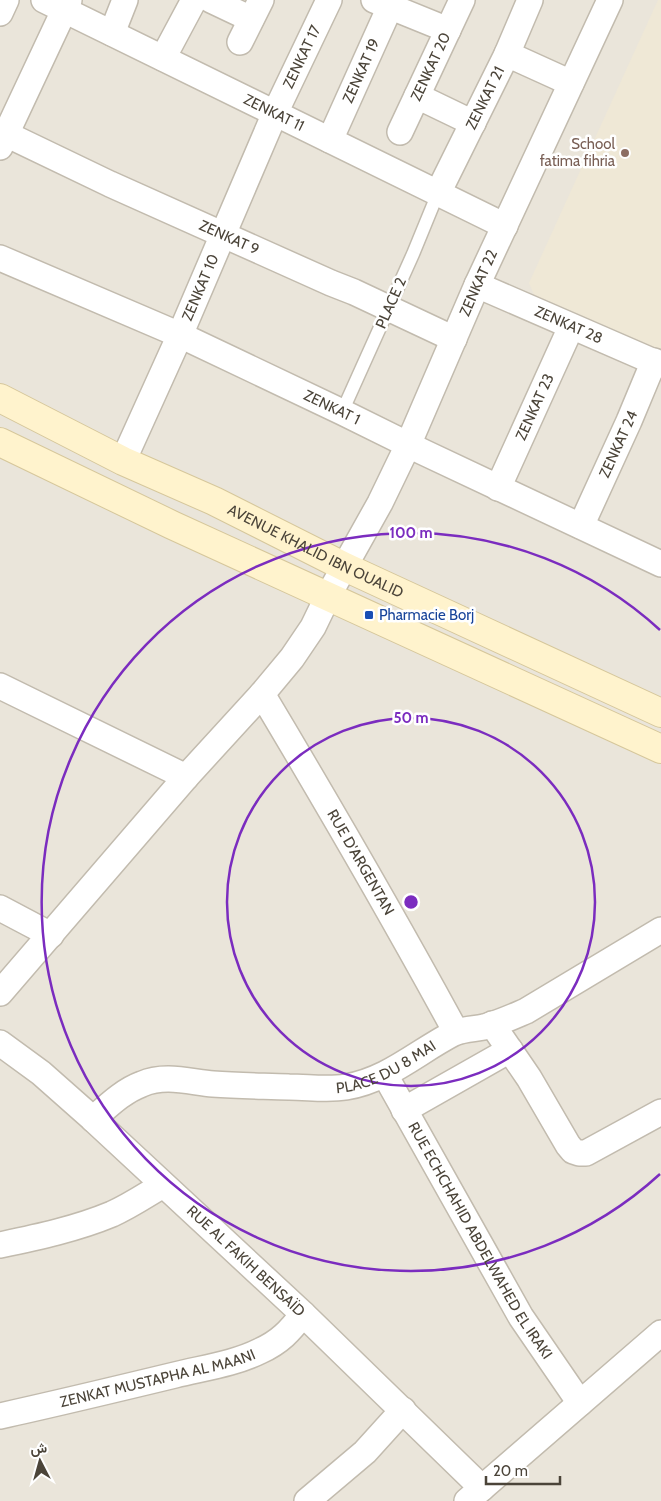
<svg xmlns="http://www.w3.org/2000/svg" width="661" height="1501" font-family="Cabin,Vazirmatn,sans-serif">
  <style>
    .residential { fill: #eae5da }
    .education { fill: #efe8d6 }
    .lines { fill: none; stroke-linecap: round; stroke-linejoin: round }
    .lane-casing { stroke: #c2bbae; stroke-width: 15 }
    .street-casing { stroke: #c2bbae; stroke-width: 28 }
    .secondary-casing { stroke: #d6c79b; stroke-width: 30 }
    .lane { stroke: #fff; stroke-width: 12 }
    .street { stroke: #fff; stroke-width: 25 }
    .secondary { stroke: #fff3cd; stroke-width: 28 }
    .ring { fill: none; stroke: #7b2cbf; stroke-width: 2.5 }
    .education-dot { fill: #8d6e63; stroke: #fff; stroke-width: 2 }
    .transit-dot { fill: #1a4fb4; stroke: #fff; stroke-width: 2 }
    .labels { text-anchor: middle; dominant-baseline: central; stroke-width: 5; stroke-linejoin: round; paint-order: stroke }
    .street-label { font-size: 15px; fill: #4b4439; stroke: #fff }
    .education-label { font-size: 15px; fill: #785e54; stroke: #fff; text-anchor: end }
    .transit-label { font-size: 15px; fill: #164399; stroke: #fff; text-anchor: start }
    .centre { fill: #7b2cbf; stroke: #fff; stroke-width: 2.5 }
    .ring-label { font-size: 15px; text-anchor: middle; font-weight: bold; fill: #7b2cbf; stroke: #fff; stroke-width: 5; stroke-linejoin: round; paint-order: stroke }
  </style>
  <rect width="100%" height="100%" fill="#f6f3ec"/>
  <!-- residential -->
  <rect class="residential" x="0" y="0" width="661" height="1501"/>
  <!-- education -->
  <polygon class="education" points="658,0 661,0 661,354 535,297 529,283"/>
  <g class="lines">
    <defs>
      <polyline id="lane" points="342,412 413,254 438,193"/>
      <g id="street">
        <path id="s1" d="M44,0l461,226"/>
        <polyline points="211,0 251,19"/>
        <polyline points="374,0 448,30"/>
        <polyline points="0,13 6,0"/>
        <polyline points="112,33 125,0"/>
        <polyline points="240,42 261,0"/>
        <polyline points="507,54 571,83"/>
        <polyline points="163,58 194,0"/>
        <polyline points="417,96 473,123"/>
        <path id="s2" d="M400,132l62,-132"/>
        <path id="s3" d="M6,134l104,50 221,99 23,9 100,47"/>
        <path id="s4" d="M330,140l63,-140"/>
        <polyline points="0,147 69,0"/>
        <path id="s5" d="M438,193l69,-139 23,-54"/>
        <path id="s6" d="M0,258l180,77 162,77 81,40 238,112"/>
        <path id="s7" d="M477,285l184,80"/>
        <path id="s8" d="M123,461l57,-126 95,-222 54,-113"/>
        <path id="s9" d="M498,488l73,-161"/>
        <path id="s10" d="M581,526l48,-105 25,-60"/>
        <polyline points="0,686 186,777"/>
        <path id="s11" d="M262,694c67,112 132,224 194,338"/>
        <polyline points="0,908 51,935"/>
        <path id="s12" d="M0,993l186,-216 76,-83 30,-36 21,-31 15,-31 52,-93 28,-58 69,-160 133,-285"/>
        <polyline points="492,1024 529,1078 568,1145 573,1151 579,1153 586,1153 661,1112"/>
        <path id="s13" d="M0,1043l41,30 52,46 210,195 179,174"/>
        <path id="s14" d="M385,1075l136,242 59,86"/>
        <polyline points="404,1110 510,1050"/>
        <path id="s15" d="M93,1119c15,-13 30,-28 49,-35 23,-10 48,-2 71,0 26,2 51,2 76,3 19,0 39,3 57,0 42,-7 71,-35 108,-54 9,-4 20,-4 30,-6 15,-4 28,-10 42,-16l135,-81"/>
        <path d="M0,1245c38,-8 76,-16 112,-31 18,-8 34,-19 51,-29"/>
        <path id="s16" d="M0,1416c59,-13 117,-27 175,-41 28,-7 59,-11 85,-24 20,-9 30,-20 43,-37"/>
        <polyline points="307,1501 365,1452 403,1410"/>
        <polyline points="467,1501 661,1333"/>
      </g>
      <g id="secondary">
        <path id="s17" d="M0,398l123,63 91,40 131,66 316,146"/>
        <polyline points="0,442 172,525 661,749"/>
      </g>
    </defs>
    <!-- lane casing -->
    <use href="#lane" class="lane-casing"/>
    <!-- street casing -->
    <use href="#street" class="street-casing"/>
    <!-- secondary casing -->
    <use href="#secondary" class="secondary-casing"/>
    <!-- lane -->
    <use href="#lane" class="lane"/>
    <!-- street -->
    <use href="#street" class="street"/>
    <!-- secondary -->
    <use href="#secondary" class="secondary"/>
  </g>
  <!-- distance rings -->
  <g class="ring">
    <circle cx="411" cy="902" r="184"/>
    <path d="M660 1174A369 369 0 1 1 660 630"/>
  </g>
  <!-- markers -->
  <circle class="education-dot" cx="625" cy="153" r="5"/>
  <rect class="transit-dot" x="364" y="610" width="10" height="10" rx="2.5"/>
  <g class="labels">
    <!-- street labels -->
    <g class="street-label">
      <text stroke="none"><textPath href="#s8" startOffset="442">ZENKAT 17</textPath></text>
      <text stroke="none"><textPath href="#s2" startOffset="72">ZENKAT 20</textPath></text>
      <text stroke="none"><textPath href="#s4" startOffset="76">ZENKAT 19</textPath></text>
      <text stroke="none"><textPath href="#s5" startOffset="106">ZENKAT 21</textPath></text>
      <text stroke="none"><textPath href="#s1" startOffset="256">ZENKAT 11</textPath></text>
      <text stroke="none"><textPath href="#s3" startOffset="246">ZENKAT 9</textPath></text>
      <text stroke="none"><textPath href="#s12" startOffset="864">ZENKAT 22</textPath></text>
      <text stroke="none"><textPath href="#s8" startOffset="190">ZENKAT 10</textPath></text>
      <text transform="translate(391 303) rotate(-66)">PLACE 2</text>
      <text stroke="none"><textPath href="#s7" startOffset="100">ZENKAT 28</textPath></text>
      <text stroke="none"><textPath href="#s6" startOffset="364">ZENKAT 1</textPath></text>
      <text stroke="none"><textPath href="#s9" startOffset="89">ZENKAT 23</textPath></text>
      <text stroke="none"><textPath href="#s10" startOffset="90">ZENKAT 24</textPath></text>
      <text stroke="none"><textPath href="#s17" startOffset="351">AVENUE KHALID IBN OUALID</textPath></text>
      <text stroke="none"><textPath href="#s11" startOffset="195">RUE D'ARGENTAN</textPath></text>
      <text stroke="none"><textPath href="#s15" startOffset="310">PLACE DU 8 MAI</textPath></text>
      <text stroke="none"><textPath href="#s14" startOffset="191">RUE ECHCHAHID ABDELWAHED EL IRAKI</textPath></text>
      <text stroke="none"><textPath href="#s13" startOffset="329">RUE AL FAKIH BENSAÏD</textPath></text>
      <text stroke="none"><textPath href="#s16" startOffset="162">ZENKAT MUSTAPHA AL MAANI</textPath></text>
    </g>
    <!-- education labels -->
    <g class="education-label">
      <text x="615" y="144">School<tspan x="615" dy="17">fatima fihria</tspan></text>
    </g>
    <!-- transit labels -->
    <g class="transit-label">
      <text x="379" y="615">Pharmacie Borj</text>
    </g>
  </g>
  <circle cx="411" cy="902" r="8" class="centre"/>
  <g class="ring-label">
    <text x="411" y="538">100 m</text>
    <text x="411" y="723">50 m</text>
  </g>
  <!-- north arrow -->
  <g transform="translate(40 1461) rotate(354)" stroke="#ffffff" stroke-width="4" paint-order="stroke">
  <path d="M0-4L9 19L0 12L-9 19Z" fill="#4b4439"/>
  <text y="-8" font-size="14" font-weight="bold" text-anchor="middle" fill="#4b4439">ش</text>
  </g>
  <!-- scale -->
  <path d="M486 1476v8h74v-8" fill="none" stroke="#4b4439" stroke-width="2.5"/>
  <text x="493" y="1476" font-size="15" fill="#4b4439" stroke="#ffffff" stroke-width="4" paint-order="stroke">20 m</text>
</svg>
